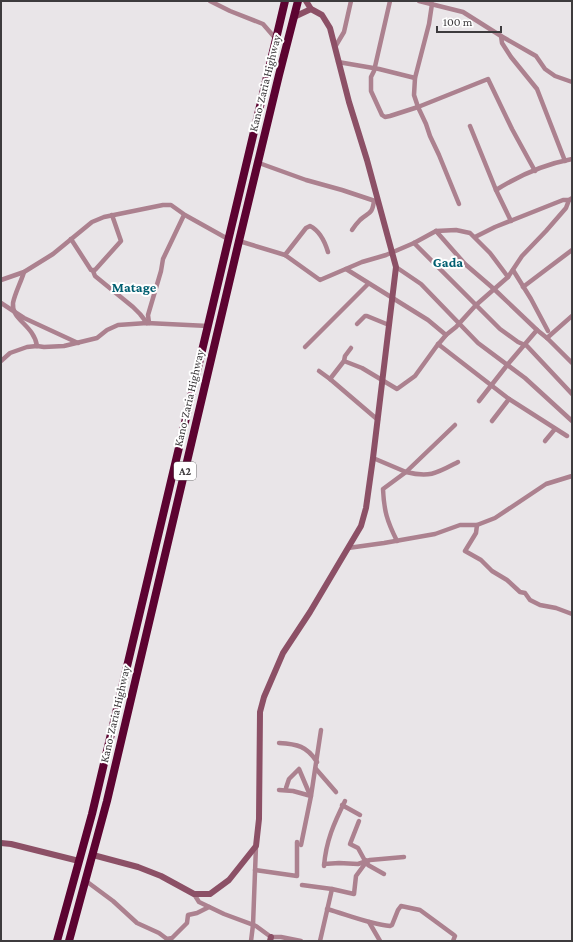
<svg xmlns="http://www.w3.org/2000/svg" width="573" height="942" viewBox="0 0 573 942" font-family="'Crimson Pro',serif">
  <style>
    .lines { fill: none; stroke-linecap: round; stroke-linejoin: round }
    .street { stroke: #ac818f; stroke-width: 4.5 }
    .secondary { stroke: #8c5066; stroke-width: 6 }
    .highway { stroke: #5c0331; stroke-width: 8 }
    .labels { text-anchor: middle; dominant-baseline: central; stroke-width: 4; stroke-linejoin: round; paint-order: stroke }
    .shield { fill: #fff; stroke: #777677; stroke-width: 1 }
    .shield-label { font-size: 11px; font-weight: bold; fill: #3d3b3d }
    .street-label { font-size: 12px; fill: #3d3b3d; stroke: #fff }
    .quarter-label { font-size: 14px; font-weight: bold; fill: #005f71; stroke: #fff }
  </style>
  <rect width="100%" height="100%" fill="#e9e5e8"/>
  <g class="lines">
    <g class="street">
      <polyline points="210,1 230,11 263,24 276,39"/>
      <polyline points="390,1 374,71 371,77 371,91 382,115 385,117 390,116 418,107 488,79 512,129 535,171"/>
      <polyline points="419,1 463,12 501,36 536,56 545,69 555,76 572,82"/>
      <polyline points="432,4 429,24 415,78 414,95 418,107 426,124 430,136 439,155 459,204"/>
      <polyline points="501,36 502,43 511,57 537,89 565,161"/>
      <polyline points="335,47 344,32 351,1"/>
      <polyline points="338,62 379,69 415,78"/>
      <polyline points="470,126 496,190 511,221"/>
      <polyline points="259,163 306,180 342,190 378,202"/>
      <path d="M 496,190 C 518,176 546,164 572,159"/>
      <path d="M 352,230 C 354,227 357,223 360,220 C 369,212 372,215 374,201"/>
      <polyline points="436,231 465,264 494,289 537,330 547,338 572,363"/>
      <polyline points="475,237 495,227 563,200 569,200"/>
      <polyline points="71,239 91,270 95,270 121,241 112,215"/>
      <polyline points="239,241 285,255 320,280 362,262 386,255 414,243 436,231 456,230 470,233 490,253 508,277"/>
      <polyline points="414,243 500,329 518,342 527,346 572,394"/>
      <path d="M 285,255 L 306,228 L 310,226 C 320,231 325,242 328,252"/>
      <polyline points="396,267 421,284 478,343 525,378 572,421"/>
      <polyline points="346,269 428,320 446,335"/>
      <polyline points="513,270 531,299 548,331"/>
      <polyline points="93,271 95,276 133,307 140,314 147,323"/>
      <path d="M 24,272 C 21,282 15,293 13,303 C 11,320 34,325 37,346"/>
      <polyline points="1,280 24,272 53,254 92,222 104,217 163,205 171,205 185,215 228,239"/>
      <polyline points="523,287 572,250"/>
      <polyline points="1,303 24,318 78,343"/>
      <polyline points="149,323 148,315 161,271 163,259 184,215"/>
      <polyline points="357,324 365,316 367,316 389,325"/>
      <polyline points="547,338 572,316"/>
      <polyline points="438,344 509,399 567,436"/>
      <polyline points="305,347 368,284"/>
      <polyline points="1,361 10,353 27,347 37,346 44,347 64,346 97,338 107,330 118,325 147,323 208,326"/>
      <polyline points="344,361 345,356 351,348"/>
      <polyline points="319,371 330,379 378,420"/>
      <polyline points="330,379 344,361 362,368 397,389 415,376 436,347 446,335 456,327 476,305 508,277 522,256 546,231 566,208 569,200 572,198"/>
      <polyline points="479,401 508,364 537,330"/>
      <polyline points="492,421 509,399"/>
      <path d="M 455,425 L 406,472 C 430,478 437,473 458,462"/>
      <polyline points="545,441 555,429"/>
      <path d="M 373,458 L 406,472 L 383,489 C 384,511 387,521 397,541"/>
      <polyline points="477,525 476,533 465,551 481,560 492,571 507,580 520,592 525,593 530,600 540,605 556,608 572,614"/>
      <polyline points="348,548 384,543 435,534 460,525 477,525 495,518 546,484 572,476"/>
      <path d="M 279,743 C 297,744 307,746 317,762"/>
      <polyline points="316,769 336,792"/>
      <polyline points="286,788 289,779 299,769 310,795"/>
      <polyline points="279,790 293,791 311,796 301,845"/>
      <polyline points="311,796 321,730"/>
      <polyline points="342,805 360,815"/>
      <polyline points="359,821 350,844 358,848 364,859 367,861 368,865 384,874"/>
      <polyline points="324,864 339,863 358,864 370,860 404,857"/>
      <path d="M 324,866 C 326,841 334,823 345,801"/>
      <polyline points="255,870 297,876 297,842"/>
      <polyline points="86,881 113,901 137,923 159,933 167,939 172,938 187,923 188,915 197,913 209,907"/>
      <polyline points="302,885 332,889 320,941"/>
      <polyline points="332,889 354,894 356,876 367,861"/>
      <polyline points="194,894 199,902 224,914 256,926 271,937 281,937 301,941"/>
      <path d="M 327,909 C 348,915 369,924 390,926 L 392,925 L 398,910 L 401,906 L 420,910 L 454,935 L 455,936 L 453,941"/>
      <polyline points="369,922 380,941"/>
      <polyline points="251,941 253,925 256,846"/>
    </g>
    <g class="secondary">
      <polyline points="294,17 311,9"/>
      <polyline points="1,843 11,844 79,861"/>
      <polyline points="93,855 138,867 161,876 194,894 210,894 229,880 256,846 259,819 260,712 264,697 283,653 310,612 361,526 366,508 373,458 396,267 367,160 349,102 330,28 322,15 311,9 306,1"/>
      <polyline points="270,941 271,937"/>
    </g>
    <g class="highway">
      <polyline points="57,941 92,814 285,1"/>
      <polyline points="69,941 107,801 239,241 279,75 298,1"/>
    </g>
  </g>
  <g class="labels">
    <rect class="shield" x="174" y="462" width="22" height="18" rx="3"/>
    <g class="shield-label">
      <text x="185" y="471">A2</text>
    </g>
    <g class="street-label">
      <text transform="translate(265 83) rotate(-76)">Kano-Zaria Highway</text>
      <text transform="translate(189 398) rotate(-77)">Kano-Zaria Highway</text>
      <text transform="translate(115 714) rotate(-77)">Kano-Zaria Highway</text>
    </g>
    <g class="quarter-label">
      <text x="448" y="262">Gada</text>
      <text x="134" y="287">Matage</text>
    </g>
  </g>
  <rect width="573" height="942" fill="none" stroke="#3d3b3d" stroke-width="4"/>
  <path d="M437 26v6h64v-6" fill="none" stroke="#3d3b3d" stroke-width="2"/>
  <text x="443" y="26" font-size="12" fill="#3d3b3d" stroke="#ffffff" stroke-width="3" paint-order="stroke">100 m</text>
</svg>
